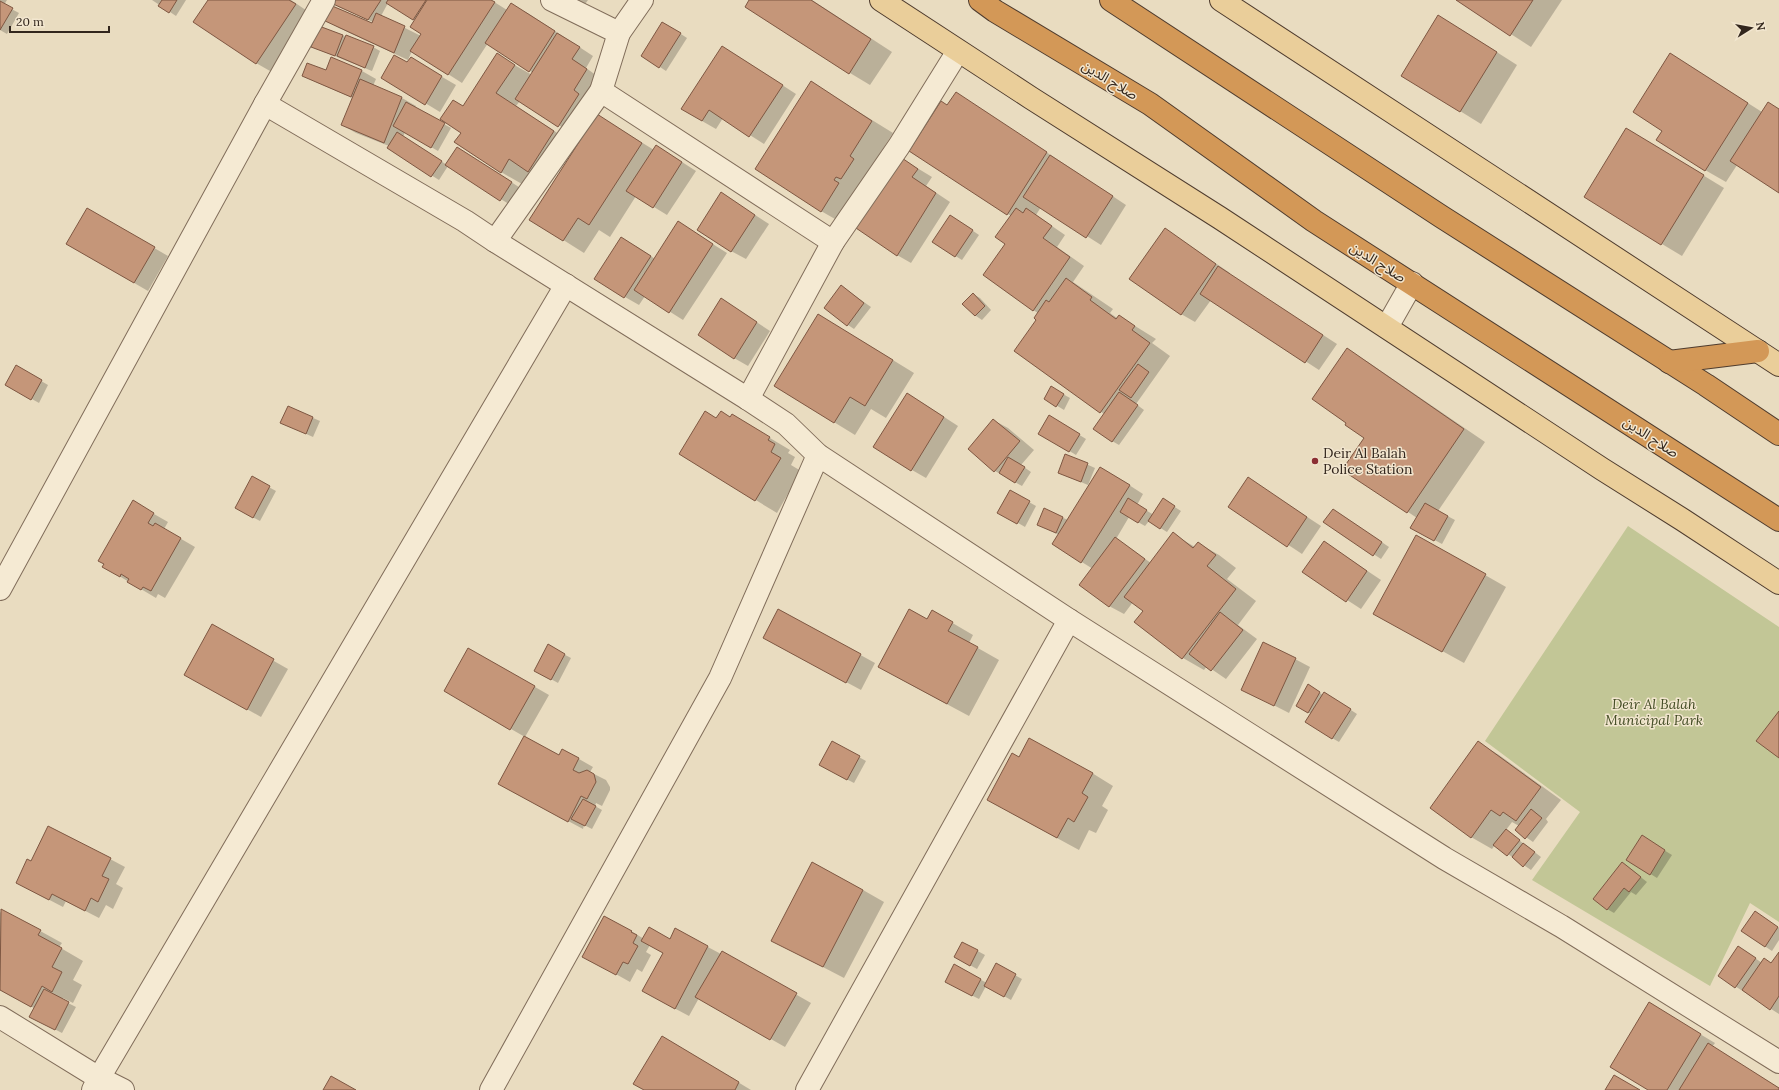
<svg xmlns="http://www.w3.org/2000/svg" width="1779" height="1090" viewBox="0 0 1779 1090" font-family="Lora,'Noto Sans Arabic',serif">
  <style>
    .green { fill: #c2c696 }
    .shadow { fill: #0003; fill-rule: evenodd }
    .building { fill: #c59679; stroke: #7e5742 }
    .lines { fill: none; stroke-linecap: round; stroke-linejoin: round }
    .minor-casing { stroke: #816d5a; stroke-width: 24 }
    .major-casing { stroke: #4f3c2e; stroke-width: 24 }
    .highway-casing { stroke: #4f3c2e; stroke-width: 24 }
    .minor { stroke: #f5ead3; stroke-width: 22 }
    .major { stroke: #eace9a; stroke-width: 22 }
    .highway { stroke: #d39857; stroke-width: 22 }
    .poi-dot { fill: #8b2f33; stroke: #f2e6cf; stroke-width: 1.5 }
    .labels { text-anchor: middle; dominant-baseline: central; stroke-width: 3; stroke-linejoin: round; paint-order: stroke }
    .street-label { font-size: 14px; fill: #32261d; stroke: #f2e6cf }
    .poi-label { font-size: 14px; fill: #32261d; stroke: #f2e6cf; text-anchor: start }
    .park-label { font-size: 14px; font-style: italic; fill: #444d25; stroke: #f2e6cf }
  </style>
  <rect width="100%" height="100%" fill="#e9dcc0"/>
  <polygon class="green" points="1628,526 1779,627 1779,922 1750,903 1710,986 1532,880 1580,812 1485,741"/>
  <g class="shadow">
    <polygon points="0,0 7,0 4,5 19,13 7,34 0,30"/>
    <polygon points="152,0 186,0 176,16"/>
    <polygon points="210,0 291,0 316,17 277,75 256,63"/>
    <path d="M 334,0 L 491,0 L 507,10 L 526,12 L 593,56 L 586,68 L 600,78 L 573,134 L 520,101 L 516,106 L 574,144 L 550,183 L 530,172 L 522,184 L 501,172 L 462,132 L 463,107 L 497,55 L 532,75 L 533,73 L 488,43 L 462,83 L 412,51 L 408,60 L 339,28 L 325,20 L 372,24 L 373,22 L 339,7 ZM 388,3 L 415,20 L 422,34 L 421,36 L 381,16 Z"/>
    <polygon points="562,0 588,0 580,11"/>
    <polygon points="750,0 812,0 892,52 870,85 850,73"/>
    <polygon points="1458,0 1562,0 1531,47"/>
    <polygon points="320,27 373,47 380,51 372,71 312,47"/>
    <polygon points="670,27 687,38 666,71 660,67"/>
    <polygon points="1459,28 1517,65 1481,124 1402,75"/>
    <polygon points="736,55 796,94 764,144 723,118 716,129 702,121"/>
    <polygon points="332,58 362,71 376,79 373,86 402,98 416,106 415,108 451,128 438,151 405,132 403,137 447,165 471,156 525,191 515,208 448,166 439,180 388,148 389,146 356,133 342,125 353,98 318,83 303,75 326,71"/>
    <polygon points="425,67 456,85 440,112 382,77"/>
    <polygon points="1691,67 1762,112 1779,109 1779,192 1737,165 1726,182 1705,170"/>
    <polygon points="812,83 893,133 870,169 842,223 821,211"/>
    <polygon points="956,94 977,106 1126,205 1101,245 1041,207 1036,215 1065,235 1057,247 1084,266 1073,282 1113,309 1110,313 1117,318 1119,316 1156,339 1152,343 1170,356 1136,404 1144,410 1119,445 1112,441 1104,414 1016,351 1038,320 1038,313 1033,310 1007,243 1011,216 910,151 948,107"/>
    <polygon points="597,115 654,150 671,155 696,171 667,215 636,196 610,237 599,230 584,253 530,219"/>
    <polygon points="1627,129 1724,188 1682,256 1662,244"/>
    <polygon points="899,157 932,177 926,186 950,202 911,263 897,255"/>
    <polygon points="735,202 769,224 746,259 731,251"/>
    <polygon points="87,209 168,256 148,291 67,244"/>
    <polygon points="957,220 979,235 962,260 933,242"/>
    <polygon points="1165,229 1230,273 1229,274 1337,344 1319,370 1211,300 1195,322 1181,314"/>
    <polygon points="692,231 727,253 683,320 645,296 639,305 625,297 636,246 655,259"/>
    <polygon points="841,286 871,307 854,329 848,325"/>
    <polygon points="973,294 980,298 991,310 982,320 976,316 963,304"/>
    <polygon points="735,308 770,331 748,366 734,358"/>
    <polygon points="839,327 914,373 886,418 871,409 855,435 775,386"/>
    <polygon points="1347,350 1368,362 1485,442 1438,511 1455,520 1442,544 1412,528 1417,518 1344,469 1366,438 1347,422"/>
    <polygon points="17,367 48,385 39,403 7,385"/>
    <polygon points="1052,388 1070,398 1064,410 1046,399"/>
    <polygon points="921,402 958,426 926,478 912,470"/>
    <polygon points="288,407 320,421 313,437 282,423"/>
    <polygon points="1050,417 1086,439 1076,455 1040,433"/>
    <polygon points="731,418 753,428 790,450 788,453 795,457 791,465 801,471 777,513 680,454 717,419"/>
    <polygon points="993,420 1008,428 1034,450 1021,465 1031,472 1022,486 995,471 969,449"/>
    <polygon points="1066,455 1095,468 1088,485 1059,473"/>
    <polygon points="1115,476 1143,494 1137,505 1154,515 1170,504 1181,511 1167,532 1149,521 1145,526 1129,517 1116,539 1151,563 1173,534 1195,547 1198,543 1219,555 1236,568 1227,579 1256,601 1238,625 1257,639 1226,679 1207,666 1204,670 1183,658 1136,622 1144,610 1133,602 1124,614 1109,606 1093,569 1053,544 1059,535 1045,528 1045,510 1068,520"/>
    <polygon points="252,478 276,491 260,521 243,512"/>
    <polygon points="1249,479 1321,526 1302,554 1230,506"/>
    <polygon points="1011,492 1036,506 1025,527 999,512"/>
    <polygon points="133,502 168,522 164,529 195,547 165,598 158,594 156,598 104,567"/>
    <polygon points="1340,514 1389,547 1381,559 1325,522"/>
    <polygon points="1324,542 1381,580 1361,609 1304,572"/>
    <polygon points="1485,575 1506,587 1464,663 1395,625"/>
    <polygon points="779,610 875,663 861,690 779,646"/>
    <polygon points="932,611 973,635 969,643 999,660 969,716 900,679"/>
    <polygon points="212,626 288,669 261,717 199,682"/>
    <polygon points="548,646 571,658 558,683 542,674"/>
    <polygon points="469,649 549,695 525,737 560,756 579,759 593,767 590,772 606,780 610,787 610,790 602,806 596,803 595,806 602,810 592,829 584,825 583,829 514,792 525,737 445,691"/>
    <polygon points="1295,659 1310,667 1289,713 1242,689"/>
    <polygon points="1309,686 1323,695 1331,697 1357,714 1339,742 1332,738 1311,714 1297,705"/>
    <polygon points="832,742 866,761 854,783 827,769"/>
    <polygon points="1478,742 1499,755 1561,800 1546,819 1548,822 1533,842 1516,830 1519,826 1512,822 1506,830 1541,857 1531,870 1495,845 1492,849 1471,837"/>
    <polygon points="1019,758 1092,773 1113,786 1102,806 1108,810 1096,833 1089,830 1079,850 1009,812"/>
    <polygon points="1649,841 1672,855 1657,878 1628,860"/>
    <polygon points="110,859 125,867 116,884 123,888 113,909 106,905 99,918 66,901 63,907 17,883 32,862"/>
    <polygon points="1629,868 1647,882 1636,895 1631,892 1614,913 1607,909"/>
    <polygon points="863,890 884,902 844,978 794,952"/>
    <polygon points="2,910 62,943 59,947 83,961 73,980 82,985 73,1003 63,998 62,1000 76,1007 62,1033 37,1020 34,1008 0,990 0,913"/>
    <polygon points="1762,916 1779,928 1779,940 1772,951 1742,931"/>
    <polygon points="676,930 721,954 722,952 811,1003 785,1047 699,998 689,1016 657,999 664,953 650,945 646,952 651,955 642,972 637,969 630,982 598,964 631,931 644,939 670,940"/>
    <polygon points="963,943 985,955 977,969 955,957"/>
    <polygon points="1745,951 1762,963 1772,964 1779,954 1779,1014 1719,976"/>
    <polygon points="997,965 1022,979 1011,1000 986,986 979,999 953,986 954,966 987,983"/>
    <polygon points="1663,1012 1715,1043 1712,1047 1779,1088 1779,1090 1650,1090"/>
    <polygon points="683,1049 751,1090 646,1090"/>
  </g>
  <g class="building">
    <polygon points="162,0 177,0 169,13 158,6"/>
    <polygon points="208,0 289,0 296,4 256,64 193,22"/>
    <polygon points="333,0 381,0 368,20 331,3"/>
    <polygon points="388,0 426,0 413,20 386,3"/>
    <polygon points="427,0 491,0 495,2 448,75 410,51 421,34 410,27"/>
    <polygon points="749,0 811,0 871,39 849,74 745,7"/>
    <polygon points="1456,0 1533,0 1510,36"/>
    <polygon points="0,1 13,8 0,30"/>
    <polygon points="511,3 555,31 529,72 485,43"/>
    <polygon points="330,5 372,23 376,13 405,26 394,53 323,20"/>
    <polygon points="1438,15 1497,52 1460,112 1401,76"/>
    <polygon points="662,22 681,33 659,68 641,56"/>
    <polygon points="319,26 343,35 335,56 311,47"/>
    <polygon points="557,33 580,47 572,59 587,69 574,90 579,94 558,127 515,99"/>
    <polygon points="346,35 374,46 365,68 337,56"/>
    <polygon points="722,46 783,85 749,137 709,110 702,121 681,109"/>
    <polygon points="497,53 515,65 496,93 554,131 528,172 509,159 501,173 454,142 461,133 440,119 453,100 463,106"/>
    <polygon points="1670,53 1748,103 1705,171 1656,140 1662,131 1633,112"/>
    <polygon points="394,55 407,62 411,57 442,76 425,105 381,78"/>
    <polygon points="331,57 362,70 351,97 302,76 307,63 326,70"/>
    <polygon points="360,79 402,97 384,143 341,125"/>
    <polygon points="811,81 872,121 850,156 854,159 841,179 836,177 834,180 839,183 821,212 755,169"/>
    <polygon points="956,92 1047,152 1007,215 909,151 941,101 947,105"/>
    <polygon points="406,102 445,123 431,148 393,126"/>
    <polygon points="1768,102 1779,109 1779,193 1730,161"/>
    <polygon points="597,114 642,143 589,225 578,218 563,241 529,220"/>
    <polygon points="1626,128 1704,175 1661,245 1584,197"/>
    <polygon points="397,132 442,161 431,177 387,148"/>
    <polygon points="656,145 682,162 653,208 626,191"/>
    <polygon points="457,147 512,182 500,201 445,165"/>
    <polygon points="1050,155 1113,196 1086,238 1023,197"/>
    <polygon points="899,156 918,169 912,177 936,193 897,256 853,226"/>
    <polygon points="721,192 755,215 731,252 697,230"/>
    <polygon points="87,208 155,247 134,283 66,244"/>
    <polygon points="1016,208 1023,213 1026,208 1052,226 1043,238 1070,257 1033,311 983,275 1005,244 995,237"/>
    <polygon points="950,215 973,230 955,257 932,242"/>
    <polygon points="678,221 713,244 669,313 634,290"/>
    <polygon points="1165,228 1216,264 1181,315 1129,279"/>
    <polygon points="621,237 651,256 624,298 594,279"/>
    <polygon points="1218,266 1323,335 1305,363 1200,294"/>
    <polygon points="1066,278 1092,297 1090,300 1116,319 1119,315 1135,326 1132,330 1150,343 1100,413 1014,351 1036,320 1034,318 1046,300 1049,302"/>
    <polygon points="841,285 864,303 847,326 824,308"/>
    <polygon points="973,293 985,306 975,316 962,304"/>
    <polygon points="721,298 757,322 734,359 698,335"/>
    <polygon points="818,314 893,360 865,406 850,397 834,423 774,386"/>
    <polygon points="1347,348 1464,429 1407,513 1342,470 1364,438 1345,425 1346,423 1312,399"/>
    <polygon points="1138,364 1149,372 1131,398 1119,390"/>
    <polygon points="16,365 42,380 31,400 5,385"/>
    <polygon points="1051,386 1064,394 1056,407 1044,399"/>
    <polygon points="1119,392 1138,405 1112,442 1093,429"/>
    <polygon points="907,393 944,417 911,471 873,447"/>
    <polygon points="288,406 313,417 306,434 280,423"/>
    <polygon points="705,411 716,418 721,411 730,417 732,414 770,437 768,440 775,444 771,452 781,458 755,501 679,454"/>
    <polygon points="1049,415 1080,434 1069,452 1038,434"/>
    <polygon points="993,419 1020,441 994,472 968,449"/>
    <polygon points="1065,454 1088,463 1081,482 1058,473"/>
    <polygon points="1008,457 1025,467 1015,483 999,473"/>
    <polygon points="1100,467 1130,485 1081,563 1052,544"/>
    <polygon points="252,476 270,486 253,518 235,508"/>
    <polygon points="1248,477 1307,517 1287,547 1228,507"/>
    <polygon points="1010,490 1030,501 1017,524 997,513"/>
    <polygon points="1128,498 1147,510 1138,523 1120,512"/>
    <polygon points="1163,498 1175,506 1160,529 1148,521"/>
    <polygon points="133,500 154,513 148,523 153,526 155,523 181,538 151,591 143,587 141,590 127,582 129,579 121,574 120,577 102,567 104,564 98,561"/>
    <polygon points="1425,503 1448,516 1434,541 1410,528"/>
    <polygon points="1044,508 1063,517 1056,533 1037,525"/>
    <polygon points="1333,509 1382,542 1373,556 1323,522"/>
    <polygon points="1173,532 1193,548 1198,542 1216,555 1207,566 1236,589 1182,659 1134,622 1143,611 1124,597"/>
    <polygon points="1416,535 1486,574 1442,652 1373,614"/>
    <polygon points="1115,537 1145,559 1109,607 1079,585"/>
    <polygon points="1324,541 1367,571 1346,602 1302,572"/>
    <polygon points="778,609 861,654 846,683 763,638"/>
    <polygon points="909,609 927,619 932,610 953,622 948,631 978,647 947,704 878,667"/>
    <polygon points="1220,612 1243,630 1211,671 1189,654"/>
    <polygon points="212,624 274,659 247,710 184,675"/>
    <polygon points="1263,642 1296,658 1274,706 1241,690"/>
    <polygon points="548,644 565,654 551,680 534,671"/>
    <polygon points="468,648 535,686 510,730 444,691"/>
    <polygon points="1308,684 1320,692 1308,713 1296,706"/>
    <polygon points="1324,692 1351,709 1332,739 1305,722"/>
    <polygon points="1779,711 1779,758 1756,741"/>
    <polygon points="524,736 559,755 562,749 579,758 573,770 579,773 587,770 594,774 596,782 587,799 581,796 568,822 498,784"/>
    <polygon points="1029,738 1093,773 1082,793 1088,797 1074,822 1068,818 1057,838 987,800 1012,753 1019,757"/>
    <polygon points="832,741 860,756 847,780 819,765"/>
    <polygon points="1478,741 1541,787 1516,821 1503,812 1500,816 1491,810 1471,838 1430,808"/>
    <polygon points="583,799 596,806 585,826 571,819"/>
    <polygon points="1531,809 1542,818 1525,839 1515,830"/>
    <polygon points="48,826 111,858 102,876 109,879 98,902 91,898 85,911 52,894 49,900 16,883 27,859 31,861"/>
    <polygon points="1506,829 1520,840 1507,856 1493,845"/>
    <polygon points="1642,835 1665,850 1650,875 1626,860"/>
    <polygon points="1523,843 1535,852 1523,867 1512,857"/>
    <polygon points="812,862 863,890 823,967 771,941"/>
    <polygon points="1622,862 1641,877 1629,892 1624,888 1607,910 1593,899"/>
    <polygon points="1,909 41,930 38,935 62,948 52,967 62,972 52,992 42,986 31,1007 0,990"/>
    <polygon points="1755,911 1778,927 1765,947 1741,931"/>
    <polygon points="604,916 632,931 631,932 637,935 633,943 638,946 628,964 623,962 616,975 582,957"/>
    <polygon points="649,927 670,939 675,928 708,946 675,1009 642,991 663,953 641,941"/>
    <polygon points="962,942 978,950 970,966 954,957"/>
    <polygon points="1738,946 1756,958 1735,988 1718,976"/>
    <polygon points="722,951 797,993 770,1040 695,997"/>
    <polygon points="1779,952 1779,996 1770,1010 1742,990 1764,958 1771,963"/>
    <polygon points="996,963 1016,974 1004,997 984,986"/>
    <polygon points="954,964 981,979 972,996 945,982"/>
    <polygon points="44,989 69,1002 55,1030 29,1017"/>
    <polygon points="1649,1002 1701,1034 1667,1090 1648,1090 1610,1067"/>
    <polygon points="662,1036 739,1082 735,1090 644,1090 633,1084"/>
    <polygon points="1708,1043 1779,1088 1779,1090 1679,1090"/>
    <polygon points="1614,1075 1640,1090 1605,1090"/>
    <polygon points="331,1076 356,1090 323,1090"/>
  </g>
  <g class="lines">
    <defs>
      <g id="minor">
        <polyline points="552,0 619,33 601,91 833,242"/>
        <polyline points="619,33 642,0"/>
        <polyline points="265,104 465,221 495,241 748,399 786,424 818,455 1069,620 1444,858 1561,926 1779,1062"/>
        <polyline points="495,241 601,91"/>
        <polyline points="1387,327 1412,283"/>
        <polyline points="748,399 833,242 899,146 958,51"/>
        <polyline points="0,589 265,104 324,0"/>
        <polyline points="0,1017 99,1078 123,1090"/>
        <polyline points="93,1090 99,1078 566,285"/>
        <polyline points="491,1090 720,678 818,455"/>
        <polyline points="807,1090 1069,620"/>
      </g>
      <g id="major">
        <polyline points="881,0 1031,98 1220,218 1602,469 1683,520 1779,583"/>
        <polyline points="1221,0 1779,365"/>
      </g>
      <g id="highway">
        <polyline points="980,0 995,11 1150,104 1314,221 1779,520"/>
        <polyline points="1111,0 1442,217 1706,385 1779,434"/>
        <polyline points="1669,362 1758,351"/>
      </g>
    </defs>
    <use href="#minor" class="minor-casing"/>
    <use href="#major" class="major-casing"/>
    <use href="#highway" class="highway-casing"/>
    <use href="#minor" class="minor"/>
    <use href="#major" class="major"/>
    <use href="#highway" class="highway"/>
  </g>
  <circle class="poi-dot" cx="1315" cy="461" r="4"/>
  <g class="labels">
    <g class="street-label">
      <text transform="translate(1110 80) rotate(31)">صلاح الدين</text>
      <text transform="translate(1378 262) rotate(32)">صلاح الدين</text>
      <text transform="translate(1651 437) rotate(33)">صلاح الدين</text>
    </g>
    <g class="poi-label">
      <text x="1323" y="453">Deir Al Balah<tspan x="1323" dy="16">Police Station</tspan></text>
    </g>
    <g class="park-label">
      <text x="1654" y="704">Deir Al Balah<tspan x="1654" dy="16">Municipal Park</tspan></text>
    </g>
  </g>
  <g transform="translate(1751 28) rotate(79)" stroke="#f2e6cf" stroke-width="3" paint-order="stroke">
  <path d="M0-3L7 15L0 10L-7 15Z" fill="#32261d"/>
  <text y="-6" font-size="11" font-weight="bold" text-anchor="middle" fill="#32261d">N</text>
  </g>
  <path d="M10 26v6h99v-6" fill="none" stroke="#32261d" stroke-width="2"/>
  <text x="16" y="26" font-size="12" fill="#32261d" stroke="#f2e6cf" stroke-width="3" paint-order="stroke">20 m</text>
</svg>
